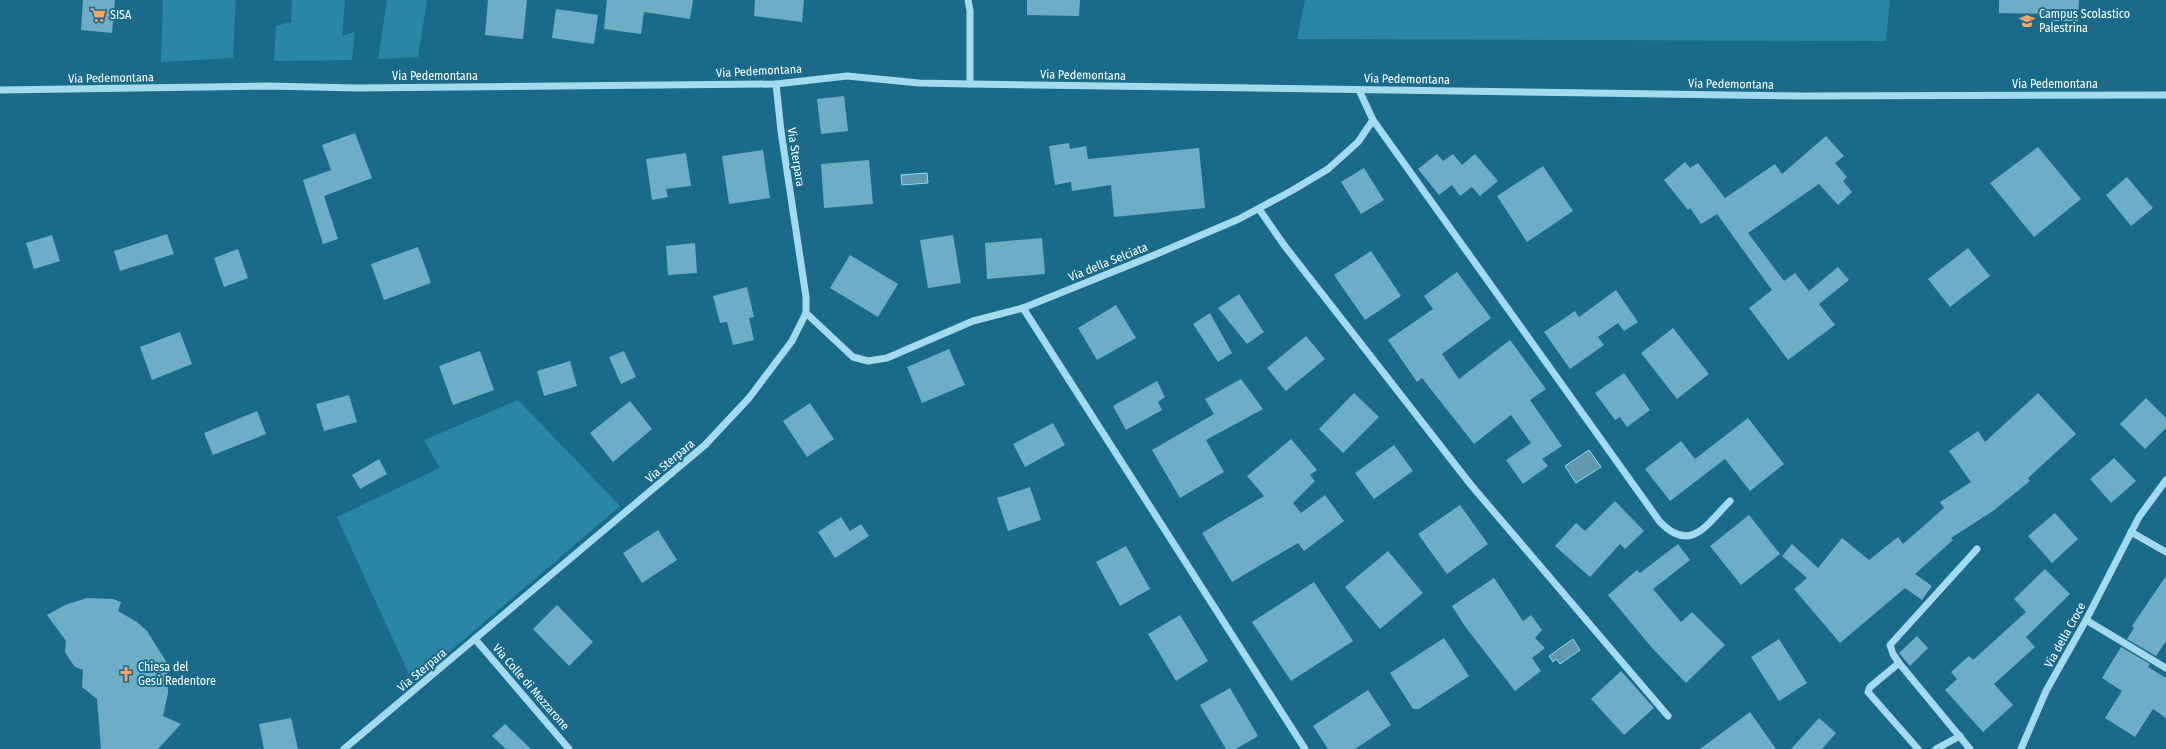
<svg xmlns="http://www.w3.org/2000/svg" width="2166" height="749" viewBox="0 0 2166 749" font-family="'Fira Sans Condensed',sans-serif">
  <style>
    .green { fill: #2986a6 }
    .water { fill: #6099ae; stroke: #96daf0 }
    .building { fill: #6dadc5 }
    .lines { fill: none; stroke-linecap: round; stroke-linejoin: round }
    .minor { stroke: #a4daed; stroke-width: 7 }
    .labels { text-anchor: middle; dominant-baseline: central; stroke-width: 4; stroke-linejoin: round; paint-order: stroke }
    .poi-label { font-size: 12px; fill: #fff; stroke: #1a6b8a; text-anchor: start }
    .street-label { font-size: 12px; fill: #fff; stroke: #1a6b8a }
  </style>
  <rect width="100%" height="100%" fill="#1a6b8a"/>
  <g class="green">
    <polygon points="163,0 236,0 233,58 161,62"/>
    <polygon points="292,0 345,0 342,36 355,32 352,60 274,61 276,26 291,22"/>
    <polygon points="387,0 427,0 418,57 378,59"/>
    <polygon points="1305,0 1890,0 1886,41 1297,39"/>
    <polygon points="518,400 620,506 413,683 337,517 440,468 424,440"/>
  </g>
  <g class="water">
    <polygon points="927,173 928,183 902,185 901,175"/>
    <polygon points="1589,450 1601,467 1576,483 1565,466"/>
    <polygon points="1573,639 1580,650 1560,664 1556,659 1553,662 1549,656"/>
  </g>
  <g class="building">
    <polygon points="83,0 115,0 112,33 81,30"/>
    <polygon points="488,0 527,0 523,39 485,35"/>
    <polygon points="607,0 693,0 690,19 644,12 641,34 604,29"/>
    <polygon points="755,0 804,0 802,22 754,16"/>
    <polygon points="1027,0 1080,0 1079,16 1027,15"/>
    <polygon points="1999,0 2079,0 2078,21 2051,21 2051,14 1999,13"/>
    <polygon points="556,9 598,15 594,44 552,38"/>
    <polygon points="844,96 848,131 821,134 817,99"/>
    <polygon points="355,133 372,178 324,196 338,239 323,244 303,180 331,170 322,145"/>
    <polygon points="1826,136 1844,156 1835,163 1847,177 1843,181 1852,192 1838,205 1819,184 1748,233 1784,281 1795,273 1809,291 1838,267 1849,280 1819,304 1835,325 1788,360 1749,308 1772,290 1717,214 1701,224 1690,208 1688,210 1664,180 1685,162 1690,168 1698,163 1725,198 1775,164 1782,174"/>
    <polygon points="1069,143 1070,149 1086,146 1088,159 1199,148 1205,208 1114,217 1111,185 1072,191 1071,182 1055,185 1049,146"/>
    <polygon points="2038,147 2081,199 2034,237 1990,183"/>
    <polygon points="763,150 770,198 729,204 722,156"/>
    <polygon points="686,153 691,186 666,189 668,197 652,200 646,159"/>
    <polygon points="1437,154 1443,161 1453,154 1462,165 1475,154 1498,181 1480,196 1472,187 1460,196 1452,185 1439,195 1418,169"/>
    <polygon points="869,160 873,204 824,208 821,164"/>
    <polygon points="1543,166 1573,211 1527,242 1497,196"/>
    <polygon points="1364,168 1384,200 1361,214 1341,182"/>
    <polygon points="2127,177 2153,208 2131,226 2106,195"/>
    <polygon points="167,234 174,254 120,271 114,251"/>
    <polygon points="52,235 60,261 34,269 26,243"/>
    <polygon points="953,235 961,283 928,288 920,240"/>
    <polygon points="1042,238 1045,274 987,279 985,243"/>
    <polygon points="695,243 697,273 668,275 666,246"/>
    <polygon points="418,247 431,283 384,300 371,264"/>
    <polygon points="1968,248 1990,276 1950,307 1928,279"/>
    <polygon points="238,249 248,278 224,287 214,258"/>
    <polygon points="1371,251 1401,296 1365,320 1334,275"/>
    <polygon points="850,255 898,284 878,317 830,288"/>
    <polygon points="1457,272 1491,318 1442,354 1459,379 1510,340 1546,389 1530,400 1562,446 1542,459 1548,466 1523,484 1506,460 1531,443 1511,415 1474,444 1422,378 1417,382 1388,340 1433,309 1424,296"/>
    <polygon points="747,287 754,317 749,318 754,340 733,345 727,322 720,323 713,296"/>
    <polygon points="1616,290 1638,322 1624,331 1618,323 1598,337 1604,345 1570,369 1544,332 1575,311 1579,317"/>
    <polygon points="1239,294 1264,332 1247,344 1218,308"/>
    <polygon points="1116,305 1136,338 1097,360 1078,328"/>
    <polygon points="1210,313 1232,353 1218,362 1193,324"/>
    <polygon points="1673,328 1709,374 1677,399 1641,353"/>
    <polygon points="180,332 192,364 152,380 140,347"/>
    <polygon points="1306,336 1325,359 1286,391 1267,368"/>
    <polygon points="949,349 965,385 922,403 907,367"/>
    <polygon points="480,351 494,390 453,405 439,366"/>
    <polygon points="624,351 636,377 621,384 609,357"/>
    <polygon points="570,361 577,386 544,396 537,371"/>
    <polygon points="1624,373 1650,410 1627,427 1620,417 1615,420 1595,393"/>
    <polygon points="1241,379 1263,409 1206,440 1224,472 1180,498 1152,450 1214,414 1205,399"/>
    <polygon points="1157,381 1165,397 1158,402 1162,410 1126,430 1113,406"/>
    <polygon points="1354,393 1379,417 1343,453 1319,429"/>
    <polygon points="2038,393 2076,434 2028,478 2030,481 1993,511 1951,538 1953,540 1915,574 1932,586 1922,600 1905,588 1840,643 1794,589 1807,578 1782,556 1792,544 1818,568 1842,538 1869,560 1898,537 1903,544 1944,508 1940,502 1971,482 1949,451 1978,431 1985,442"/>
    <polygon points="349,395 357,422 324,431 316,404"/>
    <polygon points="2146,398 2166,418 2166,428 2145,449 2120,424"/>
    <polygon points="630,401 652,429 613,462 590,433"/>
    <polygon points="810,403 834,439 807,457 783,421"/>
    <polygon points="257,411 266,434 213,455 204,433"/>
    <polygon points="1748,418 1784,464 1750,491 1725,459 1670,501 1645,469 1681,441 1695,459"/>
    <polygon points="1053,423 1065,445 1025,467 1013,444"/>
    <polygon points="1291,439 1317,470 1310,475 1315,481 1293,503 1301,513 1325,495 1344,521 1304,551 1298,543 1232,582 1202,533 1264,496 1247,476"/>
    <polygon points="1394,445 1413,471 1374,499 1355,473"/>
    <polygon points="2114,458 2136,481 2111,503 2090,479"/>
    <polygon points="379,459 387,474 360,489 352,475"/>
    <polygon points="1030,487 1041,520 1008,531 997,498"/>
    <polygon points="1615,501 1644,531 1625,549 1620,544 1590,577 1555,546 1576,523 1585,531"/>
    <polygon points="1460,505 1488,544 1447,574 1418,534"/>
    <polygon points="2055,513 2078,539 2052,563 2028,536"/>
    <polygon points="1749,515 1780,554 1741,585 1710,546"/>
    <polygon points="841,517 850,531 861,524 869,536 835,558 818,532"/>
    <polygon points="658,530 677,560 642,583 623,553"/>
    <polygon points="1678,544 1690,560 1653,589 1681,622 1692,612 1725,645 1686,683 1653,649 1608,595 1637,570 1640,573"/>
    <polygon points="1126,546 1150,589 1120,606 1096,562"/>
    <polygon points="1388,551 1423,593 1380,629 1345,587"/>
    <polygon points="2045,569 2070,594 2026,637 2035,647 1994,684 2013,705 1983,732 1945,690 1957,679 1951,672 1969,656 1973,660 2026,612 2014,599"/>
    <polygon points="2166,576 2166,641 2156,656 2127,639 2134,628 2132,626"/>
    <polygon points="1494,578 1523,621 1531,615 1542,630 1535,638 1545,648 1532,658 1541,671 1515,691 1464,625 1452,606"/>
    <polygon points="1314,582 1353,641 1291,681 1252,622"/>
    <polygon points="87,598 113,599 121,602 118,611 137,622 147,631 167,663 168,693 163,716 181,724 158,749 101,749 97,699 82,687 83,670 75,667 70,660 65,652 66,641 47,615 65,605"/>
    <polygon points="557,605 593,642 569,666 533,629"/>
    <polygon points="1180,615 1208,661 1176,681 1148,634"/>
    <polygon points="1917,636 1928,648 1910,666 1899,653"/>
    <polygon points="1444,638 1469,676 1419,709 1413,709 1390,673"/>
    <polygon points="1779,639 1807,683 1779,701 1751,657"/>
    <polygon points="2121,647 2150,664 2148,667 2166,678 2166,718 2153,709 2135,737 2105,718 2122,691 2102,678"/>
    <polygon points="1621,671 1654,708 1624,735 1591,699"/>
    <polygon points="1230,688 1258,736 1236,749 1226,749 1200,705"/>
    <polygon points="1368,690 1391,725 1355,749 1328,749 1313,726"/>
    <polygon points="1750,712 1776,749 1700,749"/>
    <polygon points="291,718 298,749 264,749 259,724"/>
    <polygon points="1819,718 1836,733 1822,749 1791,749"/>
    <polygon points="505,724 531,749 506,749 492,736"/>
  </g>
  <g class="lines">
    <g class="minor">
      <polyline points="968,0 970,11 970,84"/>
      <polyline points="0,90 268,86 358,88 776,84 847,76 919,83 970,84 1803,96 2166,95"/>
      <path d="M 1373,120 L 1660,522 C 1691,554 1707,524 1730,501"/>
      <polyline points="1259,209 1284,245 1471,485 1668,716"/>
      <polyline points="1023,308 1305,749"/>
      <polyline points="806,313 853,357 868,361 887,358 973,321 1023,308 1152,256 1239,219 1293,190 1328,169 1358,142 1373,120 1359,90"/>
      <polyline points="2131,532 2166,552"/>
      <polyline points="2086,620 2166,668"/>
      <polyline points="475,639 569,749"/>
      <polyline points="1899,663 1870,687 1868,692 1918,749"/>
      <polyline points="344,749 705,445 749,398 792,341 806,313 806,297 781,131 776,84"/>
      <polyline points="1936,749 1960,736"/>
      <polyline points="1970,749 1899,663 1893,654 1890,645 1977,549"/>
      <polyline points="2021,749 2046,691 2086,620 2139,517 2166,480"/>
    </g>
  </g>
  <defs>
    <symbol id="supermarket-bare" viewBox="-9 -9 18 18"><path d="M-6-5.5h2.5l.6 2H6L4.5 2H-2.5L-4.4-4H-6ZM-1.5 3.2a1.3 1.3 0 1 0 .1 0ZM3 3.2a1.3 1.3 0 1 0 .1 0Z" fill="#ffa360" stroke="#1a6b8a" stroke-width="2.5" paint-order="stroke"/></symbol>
    <symbol id="university-bare" viewBox="-9 -9 18 18"><path d="M0-5L7-2L0 1L-7-2ZM-4 1L0 2.5L4 1V4Q0 6-4 4Z" fill="#ffa360" stroke="#1a6b8a" stroke-width="2.5" paint-order="stroke"/></symbol>
    <symbol id="church-bare" viewBox="-9 -9 18 18"><path d="M-1.2-6h2.4v3.5h3.3v2.4h-3.3V6h-2.4V-.1h-3.3v-2.4h3.3Z" fill="#ffa360" stroke="#1a6b8a" stroke-width="2.5" paint-order="stroke"/></symbol>
  </defs>
  <g fill-rule="evenodd">
    <use href="#supermarket-bare" x="87" y="4" width="22" height="22"/>
    <use href="#university-bare" x="2016" y="10" width="22" height="22"/>
    <use href="#church-bare" x="115" y="663" width="22" height="22"/>
  </g>
  <g class="labels">
    <g class="poi-label">
      <text x="2039" y="14">Campus Scolastico<tspan x="2039" dy="14">Palestrina</tspan></text>
      <text x="110" y="15">SISA</text>
      <text x="138" y="667">Chiesa del<tspan x="138" dy="14">Gesù Redentore</tspan></text>
    </g>
    <g class="street-label">
      <text transform="translate(759 71) rotate(-3)">Via Pedemontana</text>
      <text transform="translate(1083 75) rotate(1)">Via Pedemontana</text>
      <text x="435" y="76">Via Pedemontana</text>
      <text transform="translate(111 78) rotate(-1)">Via Pedemontana</text>
      <text transform="translate(1407 79) rotate(1)">Via Pedemontana</text>
      <text transform="translate(1731 84) rotate(1)">Via Pedemontana</text>
      <text x="2055" y="84">Via Pedemontana</text>
      <text transform="translate(796 157) rotate(81)">Via Sterpara</text>
      <text transform="translate(1108 262) rotate(-22)">Via della Selciata</text>
      <text transform="translate(670 461) rotate(-40)">Via Sterpara</text>
      <text transform="translate(2065 635) rotate(-61)">Via della Croce</text>
      <text transform="translate(422 670) rotate(-40)">Via Sterpara</text>
      <text transform="translate(531 687) rotate(49)">Via Colle di Mezzarone</text>
    </g>
  </g>
</svg>
